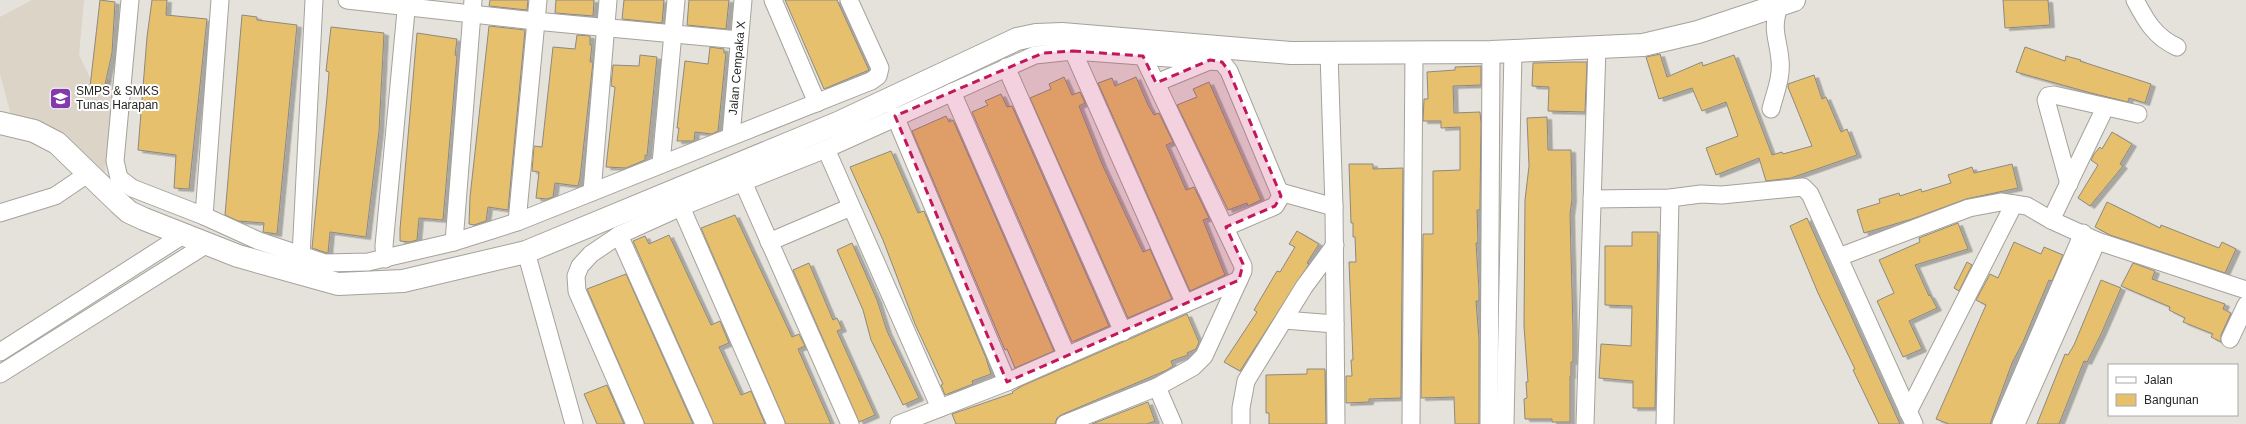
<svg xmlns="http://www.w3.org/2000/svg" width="2246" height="424" viewBox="0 0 2246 424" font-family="Helvetica,sans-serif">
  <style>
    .built { fill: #dbd4c7 }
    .building { fill: #e6c06c; stroke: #8c8982; filter: url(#shadow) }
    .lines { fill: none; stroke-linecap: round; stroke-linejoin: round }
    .street-casing { stroke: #a5a29b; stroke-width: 19 }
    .secondary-casing { stroke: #a5a29b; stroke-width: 24 }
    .street { stroke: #fff; stroke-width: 17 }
    .secondary { stroke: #fff; stroke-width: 22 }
    .marked { fill: #c2185b; fill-opacity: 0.2; stroke: #c2185b; stroke-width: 3; stroke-dasharray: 8 5; stroke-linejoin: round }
    .labels { text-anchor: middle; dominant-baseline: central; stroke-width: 4; stroke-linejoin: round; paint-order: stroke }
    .street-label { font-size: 12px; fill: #272623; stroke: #fff }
    .poi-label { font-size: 12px; fill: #272623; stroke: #fff; text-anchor: start }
  </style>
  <defs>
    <filter id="shadow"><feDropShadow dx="4.5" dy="2.5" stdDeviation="0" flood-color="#0004"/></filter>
  </defs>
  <rect width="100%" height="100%" fill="#e5e2db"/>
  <polygon class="built" points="32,0 84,0 79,55 90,78 116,80 104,177 11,115 0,74 0,17"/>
  <g class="building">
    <polygon points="100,0 115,2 112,53 104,89 90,87"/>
    <polygon points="152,0 167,0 166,15 207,19 189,189 174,188 176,155 138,150 147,37"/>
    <polygon points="490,0 528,0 527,10 489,6"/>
    <polygon points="556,0 594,0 593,16 555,13"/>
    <polygon points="624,0 664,0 662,23 622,19"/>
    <polygon points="689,0 729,0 726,29 687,25"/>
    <polygon points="785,0 837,0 869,70 824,89"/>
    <polygon points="2003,0 2048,0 2050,25 2005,28"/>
    <polygon points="242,15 257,17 257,20 297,25 277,234 263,232 264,223 238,221 225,215"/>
    <polygon points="489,26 525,30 508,210 488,207 486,221 474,225 469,224 470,197"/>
    <polygon points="331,27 384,33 379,131 366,237 330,232 328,253 327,253 312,248 327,97 329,72 326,71"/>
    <polygon points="417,33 457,39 455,55 457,56 443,220 419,218 417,240 410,242 400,241 400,229"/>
    <polygon points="577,35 590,36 590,45 592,45 590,62 593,62 580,178 578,186 555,183 553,197 547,199 536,198 539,172 532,171 534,146 542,147 553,47 575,49"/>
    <polygon points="710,47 724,49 724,53 726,53 718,131 712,134 695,132 694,141 677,141 679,128 677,128 685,61 708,64"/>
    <polygon points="2025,47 2065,61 2066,56 2081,60 2080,61 2151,84 2145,103 2129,98 2128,102 2091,93 2016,72"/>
    <polygon points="1660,54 1667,77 1702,62 1703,66 1734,55 1772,155 1782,152 1783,154 1812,146 1788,87 1788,84 1814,75 1822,99 1826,97 1841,132 1847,129 1857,155 1791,178 1766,181 1759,158 1716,175 1706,148 1738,136 1726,102 1702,111 1692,88 1659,99 1646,57"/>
    <polygon points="640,55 657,57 647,156 645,155 645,160 626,168 606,167 615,87 611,86 613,65 639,66"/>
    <polygon points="1573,62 1587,62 1585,112 1548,111 1549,87 1532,86 1533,63"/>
    <polygon points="1481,66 1481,85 1453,86 1454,113 1480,112 1481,124 1480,201 1480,210 1477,210 1478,243 1476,243 1479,290 1479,301 1476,301 1479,339 1479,424 1455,424 1454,397 1421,398 1423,234 1433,234 1433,171 1460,170 1460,127 1441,128 1441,121 1423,121 1424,99 1428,99 1427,72 1455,70 1455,67"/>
    <polygon points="1064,77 1072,95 1080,92 1085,103 1079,106 1102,164 1143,252 1150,249 1172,299 1128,318 1030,98 1051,89 1049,84"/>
    <polygon points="1136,77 1148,105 1154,115 1159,113 1173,142 1166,145 1186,190 1194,187 1209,218 1203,220 1225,275 1190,291 1098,83 1112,78 1115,86"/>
    <polygon points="1209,82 1261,200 1248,206 1247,203 1228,210 1177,105 1197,97 1193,89"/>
    <polygon points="1001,94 1007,107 1012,106 1109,326 1072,342 972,112 988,105 985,101"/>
    <polygon points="946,116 949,122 953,120 1054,351 1015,368 1007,349 1005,350 912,131"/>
    <polygon points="1547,117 1548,150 1571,150 1572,199 1570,214 1573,331 1573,362 1571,362 1571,376 1570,376 1570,422 1552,422 1552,419 1525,419 1524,399 1527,398 1526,382 1528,382 1524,326 1525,200 1529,166 1527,118"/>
    <polygon points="2112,132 2132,144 2120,164 2123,166 2090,206 2078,198 2098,165 2091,160 2094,154 2100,147 2102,149"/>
    <polygon points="891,151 918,213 924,211 986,358 991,374 972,381 973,384 945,395 941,385 943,384 915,324 883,240 850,167"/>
    <polygon points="1349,164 1373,164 1373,169 1403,168 1401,398 1369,399 1369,402 1346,403 1346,376 1352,376 1351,360 1353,360 1349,262 1356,262 1355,237 1353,237 1353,223 1351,223"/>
    <polygon points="2012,164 2018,188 1966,199 1912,219 1864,233 1857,210 1880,203 1879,199 1899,193 1900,196 1921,189 1922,192 1951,183 1948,175 1972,167 1974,173"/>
    <polygon points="2107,202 2160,228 2161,225 2219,248 2222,242 2236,249 2225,273 2110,235 2095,227"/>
    <polygon points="735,215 792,337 799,334 805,346 798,349 831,424 786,424 701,228"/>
    <polygon points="1807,218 1829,267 1900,424 1879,424 1853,370 1855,369 1818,293 1790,226"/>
    <polygon points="1958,223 1968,249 1915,265 1929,296 1930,295 1937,308 1909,321 1922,349 1903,357 1877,301 1894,293 1879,260 1920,242 1919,238"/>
    <polygon points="1297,231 1319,244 1307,263 1309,264 1240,371 1224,362 1257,312 1254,310 1277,271 1280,272 1295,247 1289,244"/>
    <polygon points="1632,232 1658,232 1655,408 1633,408 1633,381 1599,378 1601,344 1631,346 1632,306 1605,305 1605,246 1632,246"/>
    <polygon points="669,235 711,325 720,321 729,343 719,347 741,395 751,391 765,424 714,424 633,241 645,236 649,244"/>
    <polygon points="2014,242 2041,254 2044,247 2063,255 2052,281 2049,280 2023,342 2012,363 1990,424 1949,424 1936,419 1986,305 1976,300 1990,274 1998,278"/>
    <polygon points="852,243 877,300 887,331 919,398 903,405 871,340 863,310 837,250"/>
    <polygon points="1967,262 1972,265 1959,291 1954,288"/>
    <polygon points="809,263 833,320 837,318 842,329 837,331 875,415 859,422 793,270"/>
    <polygon points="2133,263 2155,271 2152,279 2225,304 2223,309 2231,313 2221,335 2221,342 2211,337 2213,334 2183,322 2185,318 2169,310 2170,307 2121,286"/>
    <polygon points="626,274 693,424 645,424 587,289"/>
    <polygon points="2101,280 2121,288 2101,334 2087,362 2084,361 2059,424 2037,424 2065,354 2068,355 2074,345"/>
    <polygon points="1187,314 1199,342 1196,349 1187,353 1188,355 1171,361 1173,366 1167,370 1061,415 1057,418 1055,424 956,424 952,414 1013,393 1012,392 1022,386"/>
    <polygon points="1307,369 1325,369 1326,424 1269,424 1269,413 1266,413 1266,375 1307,374"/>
    <polygon points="607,385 624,424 597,424 584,394"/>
    <polygon points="1148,402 1155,421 1147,424 1092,424"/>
  </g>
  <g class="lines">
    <defs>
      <g id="street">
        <polyline points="130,0 115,161 119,178 132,188 204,216 259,241 325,263 368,262 454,242 517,222 871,81 878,76 880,68 849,0"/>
        <polyline points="347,0 535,21 739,40"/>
        <polyline points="773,0 817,103"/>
        <path d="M 2135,0 C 2146,21 2155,37 2177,47"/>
        <polyline points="1073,51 1185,304"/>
        <polyline points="1329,53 1334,207 1336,424"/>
        <polyline points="1143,56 1243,266 1243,271 1204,356 1193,367 1157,387 1173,424"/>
        <polyline points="1006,67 1123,332"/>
        <polyline points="1156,83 1207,62"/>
        <polyline points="952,92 1067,356"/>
        <path d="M 1771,109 C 1775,93 1782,77 1780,60 C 1778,37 1771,31 1779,6"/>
        <polyline points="895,116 1007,382"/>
        <polyline points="731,136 743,0"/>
        <polyline points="826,149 940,408"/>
        <polyline points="661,164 676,0"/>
        <polyline points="743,182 850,424"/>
        <polyline points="2069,184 2046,100 2048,96 2054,95 2138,114"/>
        <polyline points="592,192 608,0"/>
        <polyline points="1280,192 1334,207"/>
        <polyline points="1592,199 1670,198 1701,194 1722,195 1803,187 1810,194 1914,424"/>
        <polyline points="681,207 776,424"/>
        <polyline points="0,213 55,196 89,173"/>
        <polyline points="204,216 220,0"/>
        <polyline points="2051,220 2105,108"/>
        <polyline points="517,222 538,0"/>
        <polyline points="619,235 704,424"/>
        <polyline points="454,242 473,0"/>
        <polyline points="769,242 851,207"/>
        <polyline points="526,252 574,424"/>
        <polyline points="301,256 314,0"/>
        <polyline points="1839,257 1969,208 2001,202 2027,206 2051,220 2097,241 2246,290"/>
        <polyline points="385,259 384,246 407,0"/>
        <polyline points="1284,320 1335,324"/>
        <polyline points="2230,339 2246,305"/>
        <polyline points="0,352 183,235"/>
        <polyline points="0,374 207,244"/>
        <polyline points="1908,412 2014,204"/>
        <polyline points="635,424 577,291 576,276 580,266 591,254 619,235 681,207 826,149 1035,55 1073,51 1222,62 1229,71 1281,196 1275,206 1226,227"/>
        <polyline points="899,424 1007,382 1239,280"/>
        <polyline points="1065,424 1157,387"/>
        <polyline points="1241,424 1241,408 1246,381 1304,287 1335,245"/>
        <polyline points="1411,424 1414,53"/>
        <polyline points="1489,424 1491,52"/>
        <polyline points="1505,424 1513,51"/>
        <polyline points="1585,424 1597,47"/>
        <polyline points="1665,424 1670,198"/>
        <polyline points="2001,424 2083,233"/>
        <polyline points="2016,424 2097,241"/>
      </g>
      <polyline id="secondary" points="0,123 34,131 57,143 119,203 129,212 144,219 238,256 338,284 403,281 526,252 838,123 1017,39 1036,35 1062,34 1291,53 1491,52 1643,45 1698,32 1794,0"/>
    </defs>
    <use href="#street" class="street-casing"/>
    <use href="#secondary" class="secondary-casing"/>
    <use href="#street" class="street"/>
    <use href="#secondary" class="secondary"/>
  </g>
  <path class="marked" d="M 1073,51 L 1143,56 L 1156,83 L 1210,60 L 1222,62 L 1229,71 L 1281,196 L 1275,206 L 1226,227 L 1243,264 L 1239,280 L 1007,382 L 895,116 L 1043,53 Z"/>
  <defs>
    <symbol id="school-square" viewBox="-11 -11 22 22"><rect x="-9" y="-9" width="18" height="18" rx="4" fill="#823aac" stroke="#fff"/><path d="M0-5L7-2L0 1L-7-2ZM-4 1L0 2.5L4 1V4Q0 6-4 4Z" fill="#fff"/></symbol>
  </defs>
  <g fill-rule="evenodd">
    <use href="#school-square" x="48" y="86" width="25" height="25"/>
  </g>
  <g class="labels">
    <g class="street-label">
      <text transform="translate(737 68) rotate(-85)">Jalan Cempaka X</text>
    </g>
    <g class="poi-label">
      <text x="76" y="91">SMPS &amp; SMKS<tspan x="76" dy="14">Tunas Harapan</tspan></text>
    </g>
  </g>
  <rect x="2108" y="364" width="130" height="52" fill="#ffffff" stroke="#a9a8a7"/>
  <rect x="2116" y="377" width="20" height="6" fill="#ffffff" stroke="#a9a8a7"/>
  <text x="2144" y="384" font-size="12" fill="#272623">Jalan</text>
  <rect x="2116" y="394" width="20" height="12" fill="#e6c06c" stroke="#a9a8a7"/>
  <text x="2144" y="404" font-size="12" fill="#272623">Bangunan</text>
</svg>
